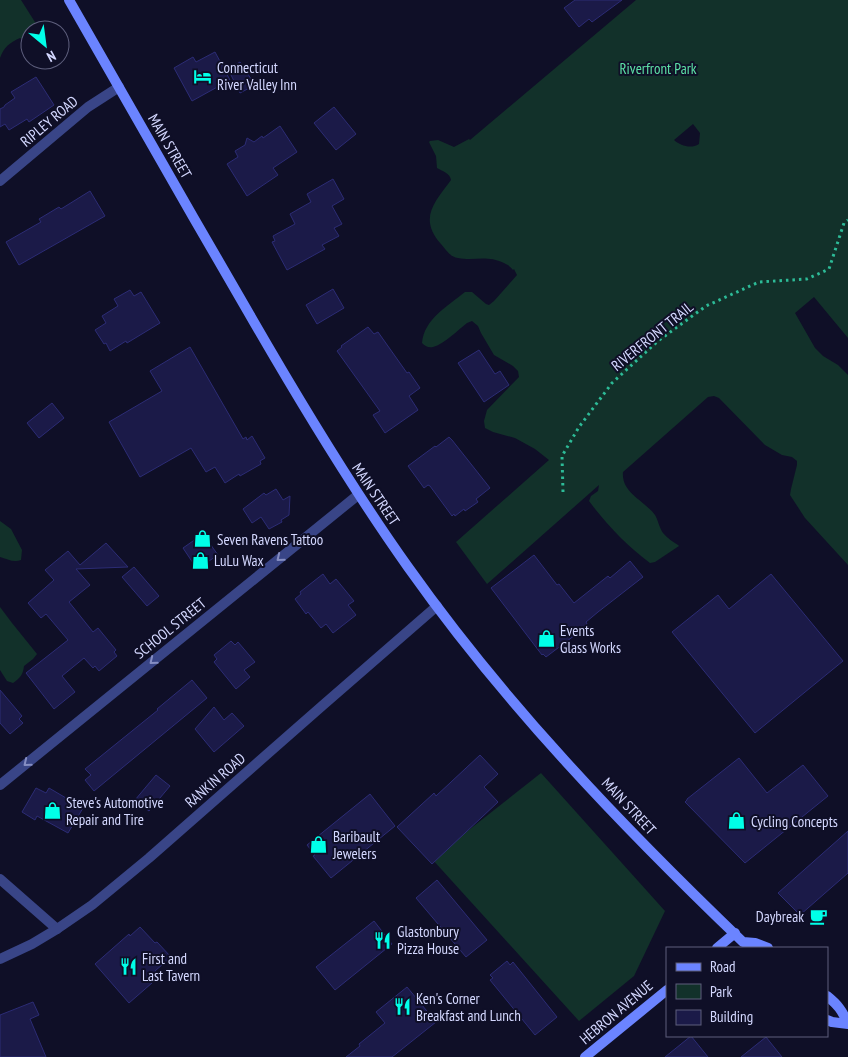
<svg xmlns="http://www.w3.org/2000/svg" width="848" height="1057" viewBox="0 0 848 1057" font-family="'PT Sans Narrow',sans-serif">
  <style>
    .green { fill: #12312a; fill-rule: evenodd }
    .building { fill: #1b1a48; stroke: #2c2c75 }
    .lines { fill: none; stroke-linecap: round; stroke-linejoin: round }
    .path { stroke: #2dbb97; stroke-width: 3; stroke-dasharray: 2.5 4; stroke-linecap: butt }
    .street { stroke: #394587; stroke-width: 10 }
    .secondary { stroke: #6b84ff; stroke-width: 10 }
    .oneway { stroke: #868ec3 }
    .labels { text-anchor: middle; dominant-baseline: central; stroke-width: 4; stroke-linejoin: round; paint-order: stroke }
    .poi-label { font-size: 15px; fill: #d4d8ff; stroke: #0f0f27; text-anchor: start }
    .park-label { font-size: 15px; fill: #5de2a7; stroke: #0f0f27 }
    .street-label { font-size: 15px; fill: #d4d8ff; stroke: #0f0f27 }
  </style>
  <rect width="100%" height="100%" fill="#0f0f27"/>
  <g class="green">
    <path d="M 0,0 L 21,0 L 40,30 L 30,30 L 30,45 L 26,41 L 20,38 C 9,43 4,47 0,58 Z"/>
    <path d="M 636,0 L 848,0 L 848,338 L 814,297 L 795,313 L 815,348 L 823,356 L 838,365 L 848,375 L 848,565 L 805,518 L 790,495 L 791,489 L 797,465 L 797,461 L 792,457 L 782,455 L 765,445 L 719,398 L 714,396 L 708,397 L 623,472 C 621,493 644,500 655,515 C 658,520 659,527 663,533 C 667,538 673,542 678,545 L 679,546 L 655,562 L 650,563 C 627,546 606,524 589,501 L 591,496 L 598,491 L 599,485 L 487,584 L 456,542 L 549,460 L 535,449 L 515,438 L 493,432 L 485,428 L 484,421 L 487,410 L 519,377 L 518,371 L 513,366 L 494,355 L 481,333 L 478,326 L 472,321 L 467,323 C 458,330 444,344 433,347 C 428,348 425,346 422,343 C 424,319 448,306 465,292 L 472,292 L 486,304 L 489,305 L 494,301 L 517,275 L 514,269 L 513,270 C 510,266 508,265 504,263 C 487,255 475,261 458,258 C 450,257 446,250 441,244 C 418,218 435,202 451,180 C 450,173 442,171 437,168 L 436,156 L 429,142 L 430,141 L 438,140 L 454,147 L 469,139 L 470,140 ZM 693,124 L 700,133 L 699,144 C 691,149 681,146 674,140 Z"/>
    <path d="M 0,521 L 11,529 L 22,550 L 21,560 C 14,563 7,559 0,557 Z"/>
    <path d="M 0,607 L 12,623 L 37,654 L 33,659 L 24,666 C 23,675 20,678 13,683 L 7,681 L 0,670 Z"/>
    <polygon points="541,773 665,911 634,976 579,1021 432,859"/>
  </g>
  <g class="building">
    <polygon points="575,0 622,0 592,22 589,19 579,27 564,8"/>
    <polygon points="215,52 230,80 192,101 174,68 193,57 196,62"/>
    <polygon points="240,62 255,85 240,93 228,69"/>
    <polygon points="36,77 54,105 29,122 27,119 9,130 5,124 0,127 0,109 4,107 5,105 15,98 11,92"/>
    <polygon points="334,107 356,134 336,150 314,123"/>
    <polygon points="280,126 297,152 273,168 278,175 247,196 227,164 238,157 235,151 245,145 247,138 254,142 262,136 263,138"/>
    <polygon points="333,179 344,199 332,206 342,224 334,228 339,236 322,245 325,249 287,270 272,242 275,241 273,236 295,224 290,214 311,202 307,194"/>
    <polygon points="90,191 105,216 19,265 6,242 41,222 39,219 59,207 61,209"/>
    <polygon points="333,289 344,308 317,324 306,305"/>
    <polygon points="130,290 134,296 141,292 160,323 127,343 126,341 110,351 106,343 104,344 95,330 106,323 102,316 118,306 114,299"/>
    <polygon points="368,327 374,334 378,332 407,373 409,372 420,388 409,396 418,410 385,433 373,415 380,411 337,351 342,347 341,346"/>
    <polygon points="190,347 243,439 246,437 247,440 252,436 265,458 260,461 261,464 240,476 239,474 225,483 215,467 206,472 191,448 140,477 109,422 162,391 150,371"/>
    <polygon points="479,350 495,374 500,371 509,385 484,402 458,363"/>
    <polygon points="52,403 64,418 39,438 27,423"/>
    <polygon points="449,437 452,440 490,488 476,499 478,502 465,511 464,509 455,516 454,514 452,516 430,486 428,485 424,488 408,466 435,446 436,447"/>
    <polygon points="276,489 283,500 290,496 289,515 281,520 282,522 269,529 261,517 252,523 243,509 264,493 266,495"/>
    <polygon points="203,534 218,555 197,569 183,548"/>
    <polygon points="106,543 128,567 76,569 90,585 69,602 93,632 98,628 116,650 114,652 117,656 99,671 95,666 93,668 84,658 62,676 75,692 54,709 26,673 68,640 46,614 41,618 28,603 54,580 45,570 68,551 80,565"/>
    <polygon points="534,555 557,585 559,584 574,603 608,576 610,578 630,561 643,577 598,612 586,622 587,624 582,628 583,629 546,657 543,654 542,655 491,588"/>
    <polygon points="134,567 159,596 147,606 122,577"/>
    <polygon points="323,574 330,584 336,579 354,601 348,605 356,615 333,633 326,624 321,628 308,612 306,614 295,599 301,594 300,592"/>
    <polygon points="771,574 843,661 755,733 672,632 718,595 729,609"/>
    <polygon points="231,641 235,645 238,642 255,662 244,670 250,677 236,689 214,662 217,659 214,655"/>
    <polygon points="192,680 207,698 94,791 85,780 91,775 85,769 158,710 157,709"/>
    <polygon points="0,690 22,716 19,719 23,723 10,734 0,723"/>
    <polygon points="214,707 224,720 232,713 244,726 214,752 195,729"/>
    <polygon points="480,755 498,774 484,787 498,802 432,864 397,827 433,794 434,793 436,796"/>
    <polygon points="739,758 767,793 803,765 828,796 745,863 685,802 687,800 687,799"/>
    <polygon points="156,775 170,786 149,811 135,800"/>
    <polygon points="36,788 46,793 49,788 83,808 68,833 37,816 35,820 22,812"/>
    <polygon points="370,794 395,826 331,878 313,856 315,855 307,845"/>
    <polygon points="848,831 848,873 800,915 778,893"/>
    <polygon points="437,880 487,940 466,957 416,898"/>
    <polygon points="374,921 392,944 335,990 316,967"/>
    <polygon points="140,927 155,943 157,942 171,957 155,971 160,976 129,1003 95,964 129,934 130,936"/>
    <polygon points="507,961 510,965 513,962 557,1017 535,1035 490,980 493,978 490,975"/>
    <polygon points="407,987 436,1022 392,1057 346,1057 360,1046 359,1044 385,1023 376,1012"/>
    <polygon points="33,1002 39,1015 30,1019 46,1057 0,1057 0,1015"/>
    <polygon points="691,1036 708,1057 665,1057"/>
    <polygon points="766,1037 782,1057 741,1057"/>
  </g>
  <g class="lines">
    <polyline class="path" points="563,492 562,456 579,427 612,383 658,341 706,306 759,282 807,279 829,269 844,223 848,220"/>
    <g class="street">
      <polyline points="0,181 88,107 119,87"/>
      <polyline points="0,785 358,495"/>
      <polyline points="0,879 57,929"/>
      <polyline points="0,959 32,944 57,929 92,905 149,858 322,706 437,606"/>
    </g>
    <g class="secondary">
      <path d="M 69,0 C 128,103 187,207 247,310 C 297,397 349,484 408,567 C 505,704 622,826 743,942 L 755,943 L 768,948"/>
      <polyline points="717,948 735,933"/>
      <path d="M 827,996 C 837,1004 843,1011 847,1023"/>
      <polyline points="827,1020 832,1022 848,1024"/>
      <polyline points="585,1057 667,990"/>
    </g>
  </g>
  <defs><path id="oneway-chevron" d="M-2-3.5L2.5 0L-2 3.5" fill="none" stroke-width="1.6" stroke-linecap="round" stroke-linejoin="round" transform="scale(1.25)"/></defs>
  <g class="oneway">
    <use href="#oneway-chevron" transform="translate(280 558) rotate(141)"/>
    <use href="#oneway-chevron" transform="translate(153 661) rotate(141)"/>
    <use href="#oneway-chevron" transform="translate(27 763) rotate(141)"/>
  </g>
  <defs>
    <symbol id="hotel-bare" viewBox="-9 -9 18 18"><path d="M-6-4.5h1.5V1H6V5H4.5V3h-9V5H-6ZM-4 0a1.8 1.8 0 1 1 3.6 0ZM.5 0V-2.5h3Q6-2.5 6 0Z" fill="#00ffe8" stroke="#0f0f27" stroke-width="2.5" paint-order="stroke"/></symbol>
    <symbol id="shop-bare" viewBox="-9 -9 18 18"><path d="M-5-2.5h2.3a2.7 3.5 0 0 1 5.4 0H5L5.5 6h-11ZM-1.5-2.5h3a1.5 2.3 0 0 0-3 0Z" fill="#00ffe8" stroke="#0f0f27" stroke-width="2.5" paint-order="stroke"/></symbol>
    <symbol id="cafe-bare" viewBox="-9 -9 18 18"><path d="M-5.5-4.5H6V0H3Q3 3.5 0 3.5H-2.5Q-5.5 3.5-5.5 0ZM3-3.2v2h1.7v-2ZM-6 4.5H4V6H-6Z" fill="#00ffe8" stroke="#0f0f27" stroke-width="2.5" paint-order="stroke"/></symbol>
    <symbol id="restaurant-bare" viewBox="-9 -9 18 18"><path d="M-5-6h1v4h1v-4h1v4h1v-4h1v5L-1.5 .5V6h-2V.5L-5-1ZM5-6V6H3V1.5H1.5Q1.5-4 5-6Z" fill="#00ffe8" stroke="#0f0f27" stroke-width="2.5" paint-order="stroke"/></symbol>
  </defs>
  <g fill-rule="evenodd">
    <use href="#hotel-bare" x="190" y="64" width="25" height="25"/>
    <use href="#shop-bare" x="190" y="526" width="25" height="25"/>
    <use href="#shop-bare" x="188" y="548" width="25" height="25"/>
    <use href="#shop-bare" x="534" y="626" width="25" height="25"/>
    <use href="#shop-bare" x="40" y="798" width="25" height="25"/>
    <use href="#shop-bare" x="724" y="808" width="25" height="25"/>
    <use href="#shop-bare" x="306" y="832" width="25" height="25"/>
    <use href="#cafe-bare" x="806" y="904" width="25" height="25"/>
    <use href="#restaurant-bare" x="370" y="928" width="25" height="25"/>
    <use href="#restaurant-bare" x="116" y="954" width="25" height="25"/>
    <use href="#restaurant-bare" x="390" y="994" width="25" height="25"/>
  </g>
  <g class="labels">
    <g class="poi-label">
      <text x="217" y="67">Connecticut<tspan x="217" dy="17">River Valley Inn</tspan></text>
      <text x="217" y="539">Seven Ravens Tattoo</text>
      <text x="214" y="560">LuLu Wax</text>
      <text x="560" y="630">Events<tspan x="560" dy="17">Glass Works</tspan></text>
      <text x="66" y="802">Steve's Automotive<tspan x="66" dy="17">Repair and Tire</tspan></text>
      <text x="751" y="821">Cycling Concepts</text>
      <text x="333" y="836">Baribault<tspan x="333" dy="17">Jewelers</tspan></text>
      <text x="804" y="916" text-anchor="end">Daybreak</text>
      <text x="397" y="931">Glastonbury<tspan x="397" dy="17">Pizza House</tspan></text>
      <text x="142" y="958">First and<tspan x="142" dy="17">Last Tavern</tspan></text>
      <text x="416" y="998">Ken's Corner<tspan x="416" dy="17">Breakfast and Lunch</tspan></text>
    </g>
    <g class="park-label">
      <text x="658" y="68">Riverfront Park</text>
    </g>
    <g class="street-label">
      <text transform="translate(49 121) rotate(-40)">RIPLEY ROAD</text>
      <text transform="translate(170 146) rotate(60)">MAIN STREET</text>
      <text transform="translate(652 336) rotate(-39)">RIVERFRONT TRAIL</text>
      <text transform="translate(376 494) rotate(56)">MAIN STREET</text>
      <text transform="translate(170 628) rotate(-39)">SCHOOL STREET</text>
      <text transform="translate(215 780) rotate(-41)">RANKIN ROAD</text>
      <text transform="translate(629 806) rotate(47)">MAIN STREET</text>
      <text transform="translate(616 1012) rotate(-40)">HEBRON AVENUE</text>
    </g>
  </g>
  <rect x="666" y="947" width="162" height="90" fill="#0f0f27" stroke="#5e5f7d"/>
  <rect x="676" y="963" width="25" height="8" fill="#6b84ff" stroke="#5e5f7d"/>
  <text x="710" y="972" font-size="15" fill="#d4d8ff">Road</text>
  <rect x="676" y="984" width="25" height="15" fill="#12312a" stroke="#5e5f7d"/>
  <text x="710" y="997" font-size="15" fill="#d4d8ff">Park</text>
  <rect x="676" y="1010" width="25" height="15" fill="#1b1a48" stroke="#5e5f7d"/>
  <text x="710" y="1022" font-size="15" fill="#d4d8ff">Building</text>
  <g transform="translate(45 45) rotate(151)"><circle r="24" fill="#0f0f27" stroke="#5e5f7d"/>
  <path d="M0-4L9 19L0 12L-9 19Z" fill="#00ffe8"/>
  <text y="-8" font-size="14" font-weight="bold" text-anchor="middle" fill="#d4d8ff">N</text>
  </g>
</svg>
